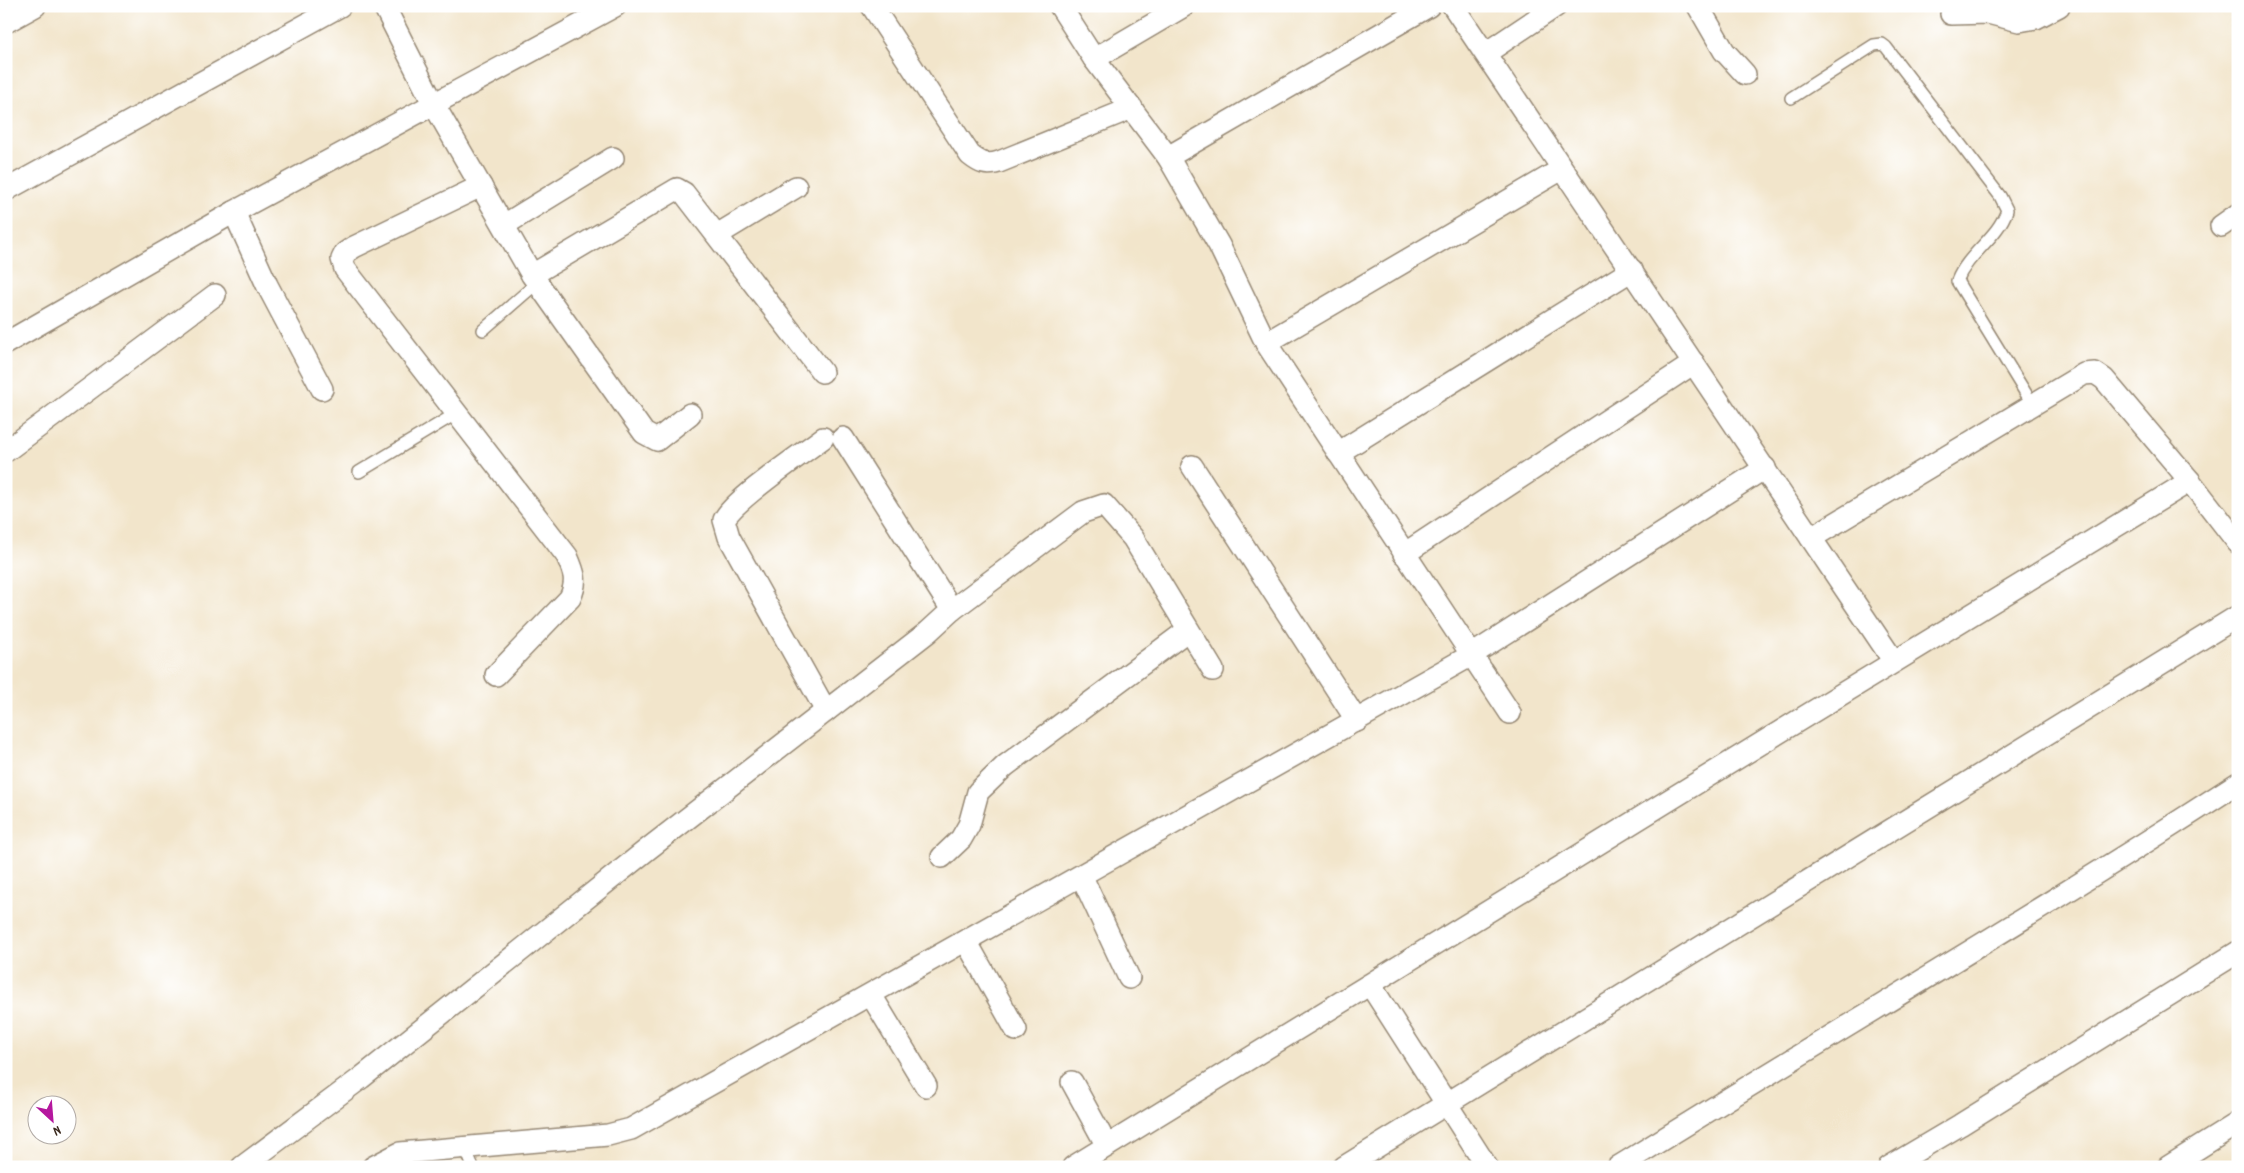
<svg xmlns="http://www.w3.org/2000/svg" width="2244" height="1173" viewBox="0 0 2244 1173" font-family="Dekko,sans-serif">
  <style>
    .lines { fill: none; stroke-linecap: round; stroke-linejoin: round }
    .lane-casing { stroke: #968874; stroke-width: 14 }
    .street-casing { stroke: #968874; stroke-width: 24 }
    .lane { stroke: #fff; stroke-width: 11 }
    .street { stroke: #fff; stroke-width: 21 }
  </style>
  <rect width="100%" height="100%" fill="#fff"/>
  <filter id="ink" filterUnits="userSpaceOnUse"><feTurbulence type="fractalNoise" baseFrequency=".02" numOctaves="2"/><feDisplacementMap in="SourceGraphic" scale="10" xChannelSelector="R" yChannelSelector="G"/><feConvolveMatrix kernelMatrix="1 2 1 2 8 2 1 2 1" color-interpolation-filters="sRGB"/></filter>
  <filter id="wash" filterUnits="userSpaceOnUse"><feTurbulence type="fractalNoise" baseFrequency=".0096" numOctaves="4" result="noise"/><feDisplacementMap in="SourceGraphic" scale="20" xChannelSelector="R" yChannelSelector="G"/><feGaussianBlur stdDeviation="1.12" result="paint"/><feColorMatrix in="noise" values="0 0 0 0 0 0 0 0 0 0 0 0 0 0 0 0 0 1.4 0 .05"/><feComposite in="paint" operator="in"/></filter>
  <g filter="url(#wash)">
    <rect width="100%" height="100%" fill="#f2e5cb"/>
  </g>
  <g filter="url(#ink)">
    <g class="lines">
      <defs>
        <g id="lane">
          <path d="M 1791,98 L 1874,45 L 1882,44 L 1886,47 L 2000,196 L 2007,210 C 1998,238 1968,253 1957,281 L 2033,405"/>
          <polyline points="483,330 538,282"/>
          <polyline points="359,472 457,413"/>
          <polyline points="465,1147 473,1167"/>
        </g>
        <g id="street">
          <polyline points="384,6 433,103 532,275 644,433 657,440 690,414"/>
          <path d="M 872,6 L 970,155 C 980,163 986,166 999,162 L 1132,108"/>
          <polyline points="1060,6 1094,59 1168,157 1219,245 1266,343 1510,713"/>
          <polyline points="1453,6 1893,660"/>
          <polyline points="1698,6 1724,51 1745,74"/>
          <polyline points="1951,14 1988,13 2019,21 2036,18 2059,6"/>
          <polyline points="6,22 35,6"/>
          <polyline points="1486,53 1556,6"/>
          <polyline points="1094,59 1184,6"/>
          <polyline points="1168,157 1429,6"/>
          <path d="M 481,186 L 354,247 L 345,253 L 342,259 L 345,269 L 567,556 C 574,572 578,581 570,598 L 496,675"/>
          <polyline points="6,190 340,6"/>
          <polyline points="234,212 267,285 322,389"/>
          <polyline points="504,225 613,158"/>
          <polyline points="2221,226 2238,214"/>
          <polyline points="717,235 796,187"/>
          <polyline points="532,275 677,189 684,193 822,372"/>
          <polyline points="6,343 234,212 615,6"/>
          <polyline points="1266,343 1562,169"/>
          <path d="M 823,438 C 802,454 733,500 724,520 L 729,537 L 826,711"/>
          <polyline points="6,451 215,295"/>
          <polyline points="1338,453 1632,270"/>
          <polyline points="1192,466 1357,721"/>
          <polyline points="1811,538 2084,374 2095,373 2104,379 2190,481 2238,543"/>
          <polyline points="1404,554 1694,363"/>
          <polyline points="952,610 1083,512 1104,505 1133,538 1213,670"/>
          <polyline points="942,857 961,839 969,825 978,792 1005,766 1188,630"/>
          <polyline points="1082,877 1129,978"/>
          <polyline points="966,941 1016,1030"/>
          <polyline points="1371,986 1487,1167"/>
          <polyline points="871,995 926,1086"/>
          <polyline points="1072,1082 1107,1146"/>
          <polyline points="242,1167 361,1078 648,849 928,632 952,610 843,438"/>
          <polyline points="373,1167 400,1153 608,1135 631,1129 1470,656 1765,468"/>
          <path d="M 1073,1167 C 1447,940 1816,707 2190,481"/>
          <polyline points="1344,1167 2238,616"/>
          <path d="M 1618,1167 C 1824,1038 2034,916 2238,783"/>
          <polyline points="1889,1167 1960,1125 2238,952"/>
          <polyline points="2168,1167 2238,1123"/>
        </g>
      </defs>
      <use href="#lane" class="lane-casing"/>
      <use href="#street" class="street-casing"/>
      <use href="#lane" class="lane"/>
      <use href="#street" class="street"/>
    </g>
  </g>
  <rect width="2244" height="1173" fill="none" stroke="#fff" stroke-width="25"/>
  <g transform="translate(52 1120) rotate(154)"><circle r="24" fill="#ffffff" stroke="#b1aaa5"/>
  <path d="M0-4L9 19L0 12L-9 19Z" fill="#b5179e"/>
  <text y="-8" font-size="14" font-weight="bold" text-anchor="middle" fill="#3b2a1e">N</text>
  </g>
</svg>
